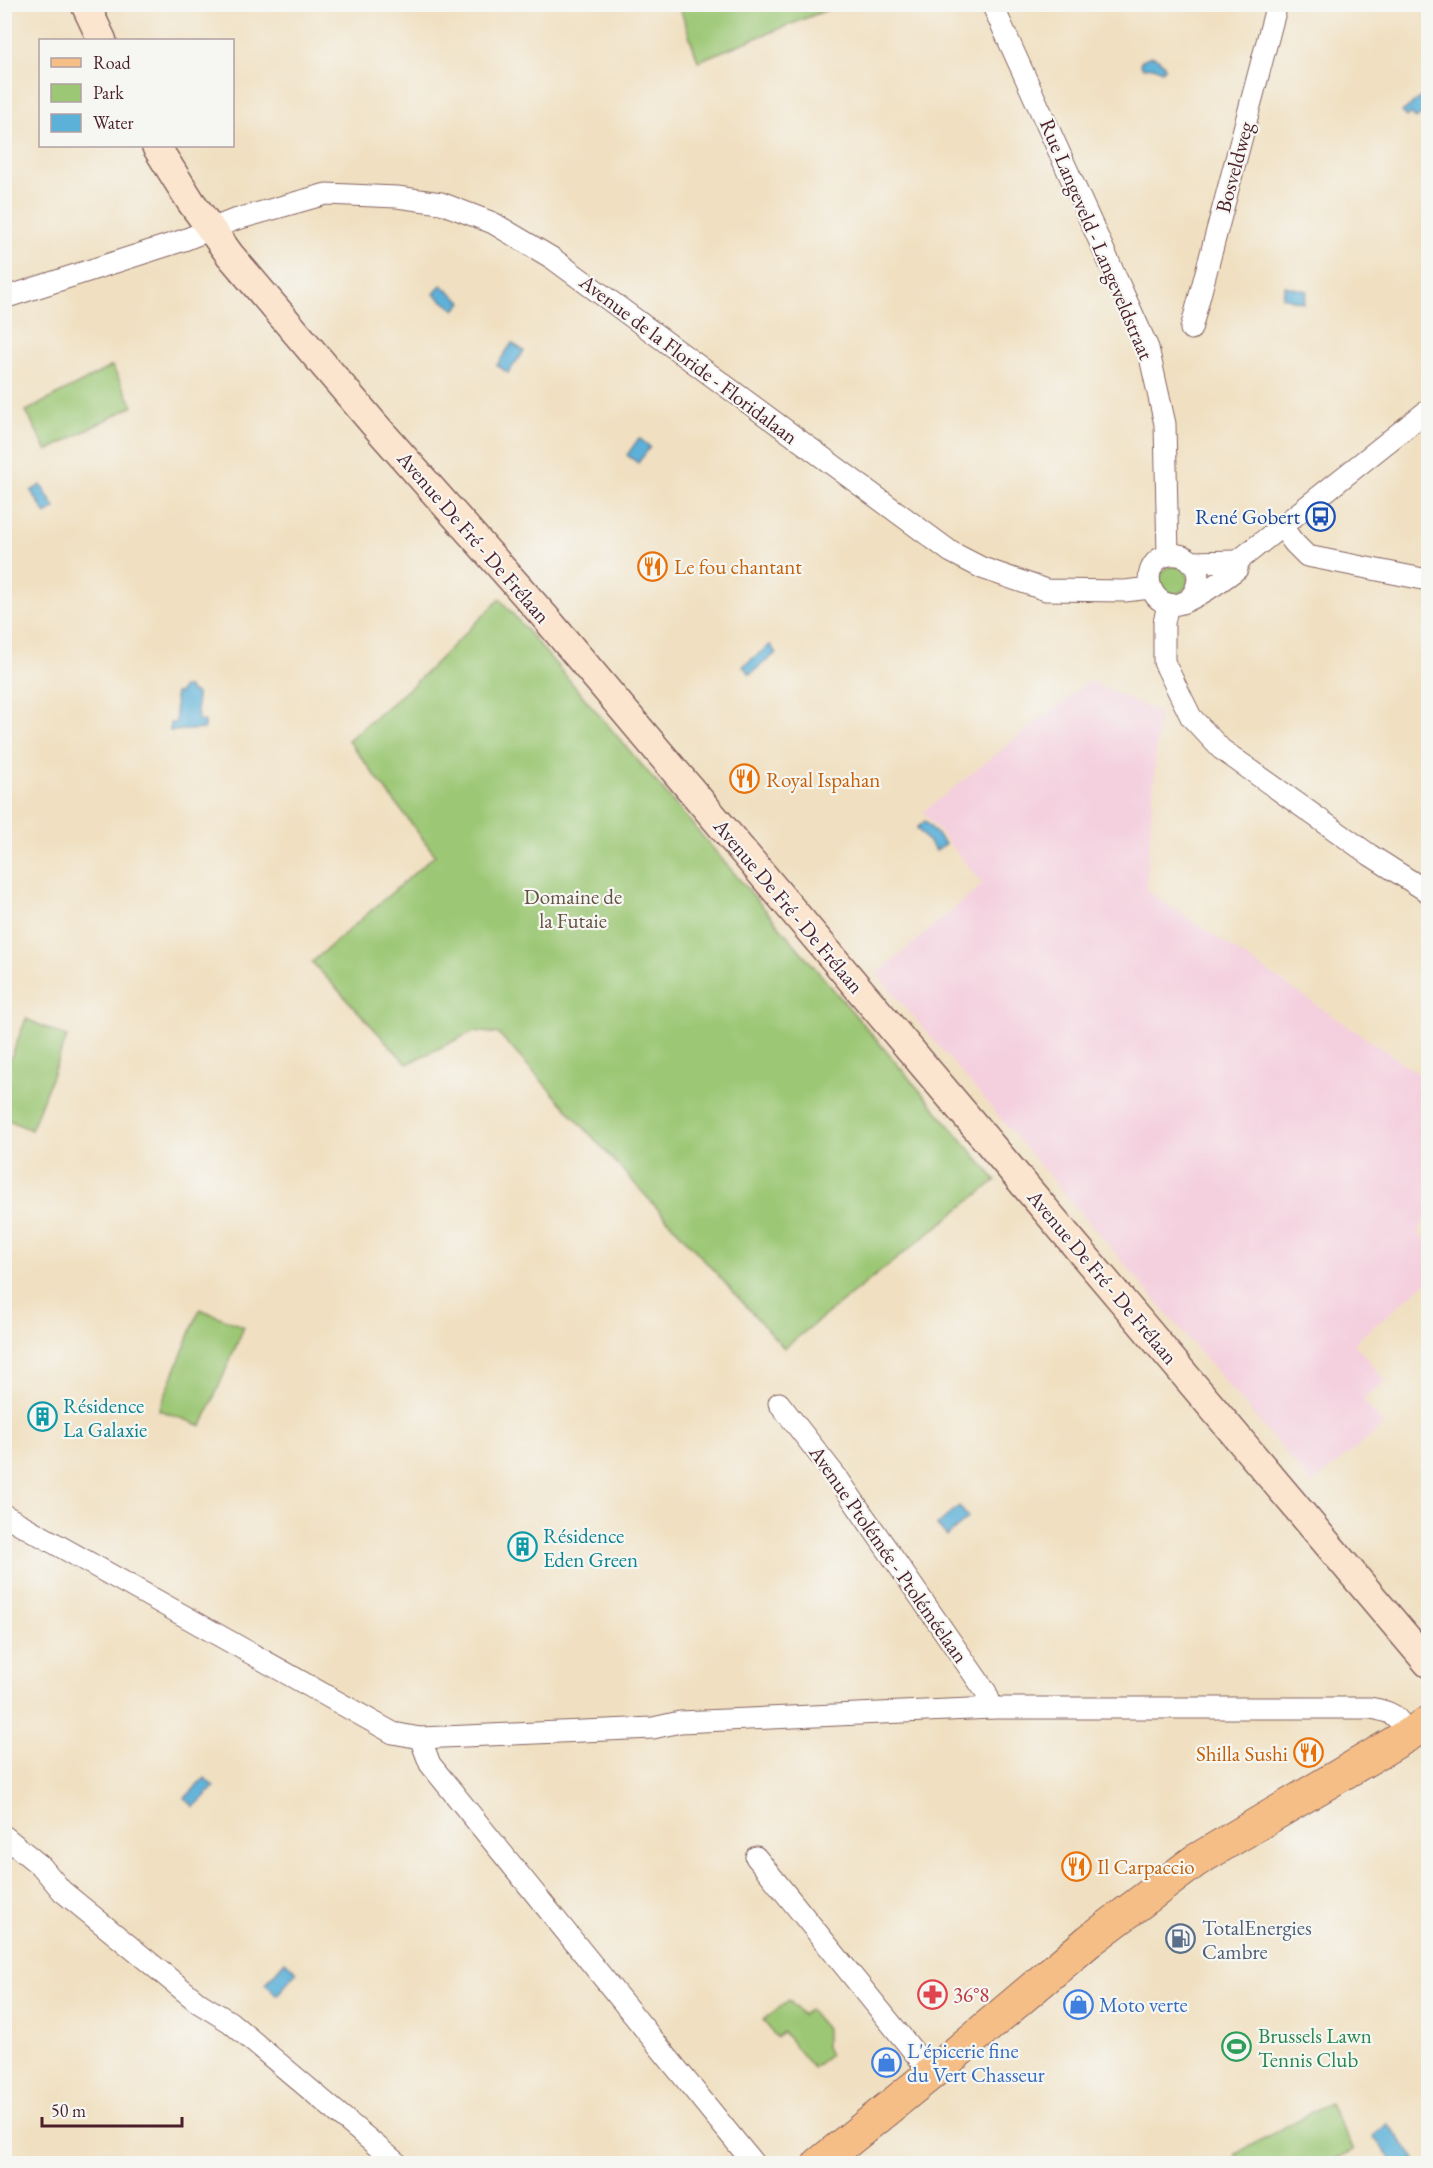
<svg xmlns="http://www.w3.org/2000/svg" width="1433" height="2168" viewBox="0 0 1433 2168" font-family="'EB Garamond',serif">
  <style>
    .built { fill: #f4cfde }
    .green { fill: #9cc774; stroke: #737350; stroke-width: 1.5 }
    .water { fill: #5bb1d8; stroke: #526882; stroke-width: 1.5 }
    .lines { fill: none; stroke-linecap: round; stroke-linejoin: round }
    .minor-casing { stroke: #846360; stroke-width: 23 }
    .secondary-casing { stroke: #846360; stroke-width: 31 }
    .primary-casing { stroke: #846360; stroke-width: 35 }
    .minor { stroke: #fff; stroke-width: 21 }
    .secondary { stroke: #fbe5cf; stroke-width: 28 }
    .primary { stroke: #f6be87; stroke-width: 33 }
    .labels { text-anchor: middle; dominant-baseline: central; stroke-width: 4.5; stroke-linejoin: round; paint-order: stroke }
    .street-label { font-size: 21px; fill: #4a1f2b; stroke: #f6f6f2 }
    .transit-label { font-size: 21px; fill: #164399; stroke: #f6f6f2; text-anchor: end }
    .food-label { font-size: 21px; fill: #c56008; stroke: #f6f6f2; text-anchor: start }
    .park-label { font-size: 21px; fill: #635141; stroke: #f6f6f2 }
    .culture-label { font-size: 21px; fill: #0d838f; stroke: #f6f6f2; text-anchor: start }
    .service-label { font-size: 21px; fill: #4e5e75; stroke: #f6f6f2; text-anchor: start }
    .health-label { font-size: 21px; fill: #be3a42; stroke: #f6f6f2; text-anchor: start }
    .shop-label { font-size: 21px; fill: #366cbe; stroke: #f6f6f2; text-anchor: start }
    .leisure-label { font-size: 21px; fill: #27864d; stroke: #f6f6f2; text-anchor: start }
  </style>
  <rect width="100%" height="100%" fill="#f6f6f2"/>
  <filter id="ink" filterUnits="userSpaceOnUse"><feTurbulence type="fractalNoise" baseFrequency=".0167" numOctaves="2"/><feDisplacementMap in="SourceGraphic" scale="12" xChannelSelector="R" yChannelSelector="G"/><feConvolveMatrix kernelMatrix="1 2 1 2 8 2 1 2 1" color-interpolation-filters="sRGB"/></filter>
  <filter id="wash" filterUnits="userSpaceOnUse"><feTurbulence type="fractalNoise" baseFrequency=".008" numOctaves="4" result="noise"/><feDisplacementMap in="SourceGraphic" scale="24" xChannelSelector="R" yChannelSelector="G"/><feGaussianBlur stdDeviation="1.35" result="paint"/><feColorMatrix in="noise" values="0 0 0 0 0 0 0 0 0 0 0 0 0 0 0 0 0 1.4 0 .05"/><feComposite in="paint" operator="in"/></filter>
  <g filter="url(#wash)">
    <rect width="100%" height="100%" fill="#f0e0c1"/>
    <polygon class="built" points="1089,681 1159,713 1146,890 1428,1080 1428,1213 1418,1234 1428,1242 1428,1281 1354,1343 1386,1381 1363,1400 1384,1425 1312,1484 877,974 983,884 923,812"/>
    <g class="green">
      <polygon points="679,5 680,4 839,5 698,61"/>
      <polygon points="112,366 133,406 47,451 26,411"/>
      <circle cx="1174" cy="580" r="14"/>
      <polygon points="500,599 996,1180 784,1348 499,1034 474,1031 407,1064 312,962 435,855 348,740 412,686"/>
      <polygon points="26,1019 67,1037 31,1130 4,1118 5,1072"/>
      <polygon points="200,1309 244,1327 202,1426 159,1410"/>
      <polygon points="789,2000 802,2015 809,2009 826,2029 826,2047 830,2055 813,2068 783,2032 776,2037 763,2020"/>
      <polygon points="1329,2103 1354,2150 1328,2163 1240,2163 1235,2154"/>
    </g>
    <g class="water">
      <path d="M 1151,56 C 1158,58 1163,61 1165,68 L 1162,71 L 1154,67 L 1143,68 L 1140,64 L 1142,60 Z"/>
      <polygon points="1427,92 1428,109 1416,119 1411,113 1407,117 1402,112"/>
      <polygon points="441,285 462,302 455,310 434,294"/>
      <polygon points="1285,286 1307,291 1304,303 1282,297"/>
      <polygon points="512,343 524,351 508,373 497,365"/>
      <polygon points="639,438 650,447 638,463 627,455"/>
      <polygon points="41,485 55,508 46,514 31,491"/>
      <polygon points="770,645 776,653 750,674 743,666"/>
      <polygon points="185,687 190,689 191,692 196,693 198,721 204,721 204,729 170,731 170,723 176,723 175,693 179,693 182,688"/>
      <polygon points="925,821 945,844 936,851 917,828"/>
      <polygon points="959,1506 968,1518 947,1536 937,1525"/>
      <polygon points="205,1778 214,1787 194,1807 185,1798"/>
      <polygon points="285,1961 297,1972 277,1995 265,1984"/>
      <polygon points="1388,2124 1415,2159 1409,2163 1394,2163 1373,2136"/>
    </g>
  </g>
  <g filter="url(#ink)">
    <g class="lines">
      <defs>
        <g id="minor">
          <polyline points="992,4 1148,348 1165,424 1168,555"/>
          <polyline points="4,298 184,240 234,220 326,194 397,197 441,203 493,223 552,258 951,552 982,568 1046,590 1125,591 1150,588"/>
          <polyline points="1191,329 1277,4"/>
          <polyline points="1282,527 1294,543 1307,556 1428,580"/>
          <polyline points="1191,562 1238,561"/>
          <path d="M 1190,598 C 1200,586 1202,568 1187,558 C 1180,554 1172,554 1165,556 C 1135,567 1152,614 1182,603 C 1202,595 1220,582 1237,569 L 1238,561 L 1428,410"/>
          <polyline points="1168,604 1164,623 1164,662 1191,717 1221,749 1370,855 1428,892"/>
          <polyline points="779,1403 839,1480 986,1692 992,1708"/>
          <path d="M 4,1515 L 393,1733 L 420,1738 L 653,1728 L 680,1722 L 992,1708 L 1370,1708 C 1394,1712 1396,1715 1409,1735"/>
          <polyline points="420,1738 430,1764 754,2164"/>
          <polyline points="4,1836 42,1867 62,1891 199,2003 230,2022 398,2164"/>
          <polyline points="756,1857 931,2073"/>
        </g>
        <g id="secondary">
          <polyline points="85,4 102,40"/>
          <polyline points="156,146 191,202 230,255 374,424 545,617 1428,1663"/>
        </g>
        <polyline id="primary" points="819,2164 949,2059 1089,1941 1195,1861 1428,1723"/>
      </defs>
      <use href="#minor" class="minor-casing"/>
      <use href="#secondary" class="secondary-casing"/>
      <use href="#primary" class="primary-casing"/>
      <use href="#minor" class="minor"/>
      <use href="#secondary" class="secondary"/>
      <use href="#primary" class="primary"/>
    </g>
  </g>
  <defs>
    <symbol id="bus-ring" viewBox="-11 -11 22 22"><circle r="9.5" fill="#f6f6f2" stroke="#1a4fb4" stroke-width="1.5"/><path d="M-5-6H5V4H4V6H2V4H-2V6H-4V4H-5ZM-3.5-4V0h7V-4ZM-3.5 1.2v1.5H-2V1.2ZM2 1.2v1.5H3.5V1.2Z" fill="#1a4fb4"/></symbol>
    <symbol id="restaurant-ring" viewBox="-11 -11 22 22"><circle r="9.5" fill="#f6f6f2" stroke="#e8710a" stroke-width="1.5"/><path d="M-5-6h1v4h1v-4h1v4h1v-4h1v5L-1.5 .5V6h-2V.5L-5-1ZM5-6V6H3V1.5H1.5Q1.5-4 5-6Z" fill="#e8710a"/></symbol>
    <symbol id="building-ring" viewBox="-11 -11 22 22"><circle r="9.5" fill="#f6f6f2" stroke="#0f9aa8" stroke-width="1.5"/><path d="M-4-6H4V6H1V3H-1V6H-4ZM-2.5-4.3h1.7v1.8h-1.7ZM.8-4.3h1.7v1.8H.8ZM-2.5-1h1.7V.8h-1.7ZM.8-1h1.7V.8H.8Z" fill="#0f9aa8"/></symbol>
    <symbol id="fuel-ring" viewBox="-11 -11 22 22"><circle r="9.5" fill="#f6f6f2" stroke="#5c6f8a" stroke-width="1.5"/><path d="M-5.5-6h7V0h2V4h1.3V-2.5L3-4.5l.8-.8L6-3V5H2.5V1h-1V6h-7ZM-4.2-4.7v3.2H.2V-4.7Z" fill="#5c6f8a"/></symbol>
    <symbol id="pharmacy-ring" viewBox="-11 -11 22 22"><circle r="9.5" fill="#f6f6f2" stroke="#e0444e" stroke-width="1.5"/><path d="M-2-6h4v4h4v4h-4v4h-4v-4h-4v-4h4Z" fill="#e0444e"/></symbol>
    <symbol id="shop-ring" viewBox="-11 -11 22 22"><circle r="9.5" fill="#f6f6f2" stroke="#3f7fe0" stroke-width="1.5"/><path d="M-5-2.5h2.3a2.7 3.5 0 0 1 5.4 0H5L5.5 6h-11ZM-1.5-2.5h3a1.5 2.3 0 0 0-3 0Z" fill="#3f7fe0"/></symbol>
    <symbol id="stadium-ring" viewBox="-11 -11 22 22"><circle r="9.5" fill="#f6f6f2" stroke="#2e9e5b" stroke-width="1.5"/><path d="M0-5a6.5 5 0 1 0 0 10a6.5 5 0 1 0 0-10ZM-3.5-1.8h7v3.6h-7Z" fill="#2e9e5b"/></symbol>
  </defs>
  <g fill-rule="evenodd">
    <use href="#bus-ring" x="1304" y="500" width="33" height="33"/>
    <use href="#restaurant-ring" x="636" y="550" width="33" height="33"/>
    <use href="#restaurant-ring" x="728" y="762" width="33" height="33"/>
    <use href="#building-ring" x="26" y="1400" width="33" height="33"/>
    <use href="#building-ring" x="506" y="1530" width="33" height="33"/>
    <use href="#restaurant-ring" x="1292" y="1736" width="33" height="33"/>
    <use href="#restaurant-ring" x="1060" y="1850" width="33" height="33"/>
    <use href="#fuel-ring" x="1164" y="1922" width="33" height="33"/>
    <use href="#pharmacy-ring" x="916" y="1978" width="33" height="33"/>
    <use href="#shop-ring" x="1062" y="1988" width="33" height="33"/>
    <use href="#stadium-ring" x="1220" y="2030" width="33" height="33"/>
    <use href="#shop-ring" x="870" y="2046" width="33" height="33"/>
  </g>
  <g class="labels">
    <g class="street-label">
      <text transform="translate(1234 167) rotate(-75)">Bosveldweg</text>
      <text transform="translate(1097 239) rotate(67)">Rue Langeveld - Langeveldstraat</text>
      <text transform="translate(689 359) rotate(37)">Avenue de la Floride - Floridalaan</text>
      <text transform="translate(474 537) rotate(49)">Avenue De Fré - De Frélaan</text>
      <text transform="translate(789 906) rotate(50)">Avenue De Fré - De Frélaan</text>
      <text transform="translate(1103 1277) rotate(50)">Avenue De Fré - De Frélaan</text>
      <text transform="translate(889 1554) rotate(55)">Avenue Ptolémée - Ptoléméelaan</text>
    </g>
    <g class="transit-label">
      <text x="1300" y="516">René Gobert</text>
    </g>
    <g class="food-label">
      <text x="674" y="566">Le fou chantant</text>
      <text x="766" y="779">Royal Ispahan</text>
      <text x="1288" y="1753" text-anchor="end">Shilla Sushi</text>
      <text x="1097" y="1866">Il Carpaccio</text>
    </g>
    <g class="park-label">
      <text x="573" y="896">Domaine de<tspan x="573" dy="24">la Futaie</tspan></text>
    </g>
    <g class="culture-label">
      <text x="63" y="1405">Résidence<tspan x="63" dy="24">La Galaxie</tspan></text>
      <text x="543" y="1535">Résidence<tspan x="543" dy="24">Eden Green</tspan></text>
    </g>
    <g class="service-label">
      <text x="1202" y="1927">TotalEnergies<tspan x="1202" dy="24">Cambre</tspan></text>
    </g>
    <g class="health-label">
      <text x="953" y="1994">36°8</text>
    </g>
    <g class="shop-label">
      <text x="1099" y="2004">Moto verte</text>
      <text x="907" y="2050">L'épicerie fine<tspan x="907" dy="24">du Vert Chasseur</tspan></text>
    </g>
    <g class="leisure-label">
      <text x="1258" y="2035">Brussels Lawn<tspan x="1258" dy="24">Tennis Club</tspan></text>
    </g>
  </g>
  <rect width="1433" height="2168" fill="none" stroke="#f6f6f2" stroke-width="24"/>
  <rect x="39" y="39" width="195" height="108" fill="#f6f6f2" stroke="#b1a0a2" stroke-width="1.5"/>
  <rect x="51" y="58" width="30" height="9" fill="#f6be87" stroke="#b1a0a2" stroke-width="1.5"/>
  <text x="93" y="69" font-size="18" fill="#4a1f2b">Road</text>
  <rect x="51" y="84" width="30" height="18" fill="#9cc774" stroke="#b1a0a2" stroke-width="1.5"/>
  <text x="93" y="99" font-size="18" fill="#4a1f2b">Park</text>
  <rect x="51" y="114" width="30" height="18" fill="#5bb1d8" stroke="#b1a0a2" stroke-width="1.5"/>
  <text x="93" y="129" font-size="18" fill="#4a1f2b">Water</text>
  <path d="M42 2117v9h140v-9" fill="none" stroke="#4a1f2b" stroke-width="3"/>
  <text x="51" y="2117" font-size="18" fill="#4a1f2b" stroke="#f6f6f2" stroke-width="4.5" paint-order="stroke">50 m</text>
</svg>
